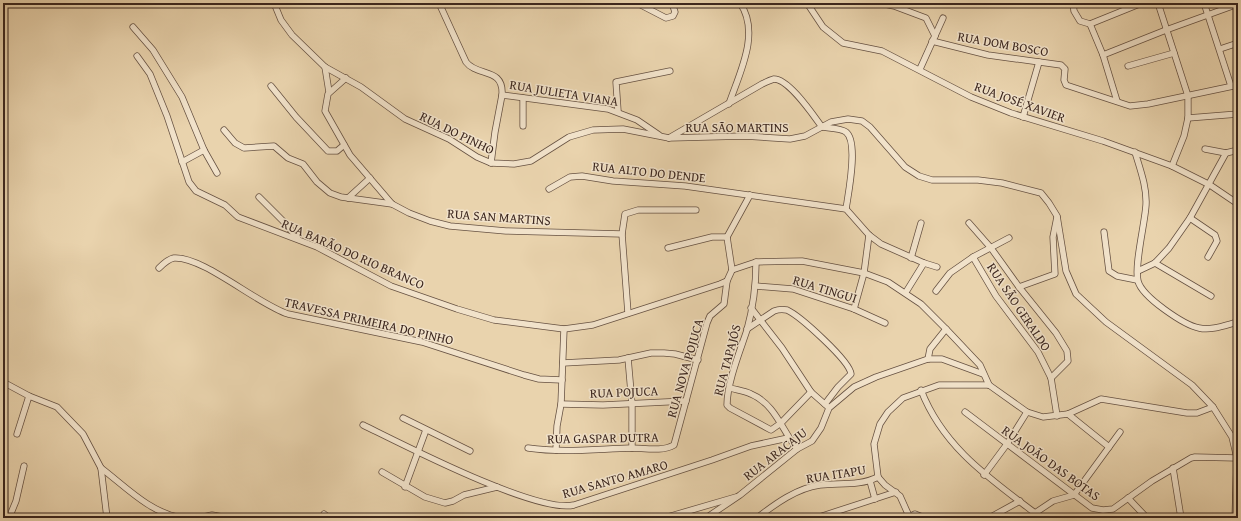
<svg xmlns="http://www.w3.org/2000/svg" width="1241" height="521" viewBox="0 0 1241 521" font-family="'Gentium Book Plus',serif">
  <style>
    .lines { fill: none; stroke-linecap: round; stroke-linejoin: round }
    .minor-casing { stroke: #665142; stroke-width: 7 }
    .minor { stroke: #f1e2ca; stroke-width: 5.5 }
    .labels { text-anchor: middle; dominant-baseline: central; stroke-width: 3; stroke-linejoin: round; paint-order: stroke }
    .street-label { font-size: 13px; fill: #3b261e; stroke: #f1e2ca }
  </style>
  <rect width="100%" height="100%" fill="#e9d3ad"/>
  <filter id="stains"><feTurbulence type="fractalNoise" baseFrequency=".005" numOctaves="4"/><feColorMatrix values="0 0 0 0 .2 0 0 0 0 .09 0 0 0 0 .02 0 0 0 .5 -.17"/></filter>
  <radialGradient id="worn" r=".72"><stop offset=".6" stop-color="#630" stop-opacity="0"/><stop offset="1" stop-color="#630" stop-opacity=".3"/></radialGradient>
  <g class="lines">
    <defs>
      <g id="minor">
        <polyline points="274,3 281,20 292,35 325,67 361,87 405,119 449,139 477,157 491,163 514,164 531,161 569,137 593,130 623,129 669,138 745,136 790,139 805,136 831,122 848,119 862,121 870,127 905,167 919,176 932,180 978,180 1002,183 1041,193 1049,203 1057,216 1066,271 1076,294 1106,322 1192,385 1213,407 1232,437 1237,458 1235,518"/>
        <path d="M 439,3 L 466,62 C 477,77 504,67 502,95"/>
        <polyline points="637,3 666,18 673,16 675,12 672,3"/>
        <polyline points="807,3 823,27 843,43 882,51 971,97 1011,113 1103,141 1172,166 1210,185 1238,204"/>
        <polyline points="880,3 894,6 926,18 935,36"/>
        <polyline points="1073,3 1074,11 1080,21 1090,24"/>
        <polyline points="1158,3 1188,96 1188,118 1184,136 1172,166"/>
        <polyline points="1204,3 1231,86"/>
        <polyline points="133,27 153,50 182,97 204,150 217,173"/>
        <polyline points="932,41 988,55 1061,65 1065,69 1064,80 1066,85 1130,106 1148,104 1238,85"/>
        <polyline points="1220,49 1238,43"/>
        <polyline points="1103,55 1166,30 1238,4"/>
        <polyline points="137,56 150,74 167,116 189,182 196,191 225,205 238,217 317,247 391,286 457,309 494,320 564,329 593,325 720,284 727,281 732,270 756,262 802,261 864,273 888,282 921,304 946,329 980,365 989,385"/>
        <polyline points="1128,66 1174,53"/>
        <polyline points="325,67 329,92"/>
        <polyline points="920,69 943,18"/>
        <polyline points="346,78 328,94 325,111 350,155 392,204 409,213 430,221 450,226 506,231 622,234"/>
        <polyline points="271,86 296,117 328,151 337,151 344,145"/>
        <polyline points="523,98 523,126"/>
        <polyline points="1117,101 1103,55 1090,24 1142,3"/>
        <path d="M 729,104 C 739,74 761,33 740,3"/>
        <polyline points="618,111 616,82 670,71"/>
        <polyline points="1023,117 1039,62"/>
        <polyline points="1188,118 1238,114"/>
        <polyline points="224,130 235,143 244,148 274,146 288,158 303,164 317,182 330,193 341,197 392,204"/>
        <path d="M 669,138 L 762,84 C 766,82 770,80 774,79 C 789,79 813,115 822,127 C 828,128 841,128 846,132 C 859,142 848,195 846,209"/>
        <polyline points="1205,149 1226,153"/>
        <path d="M 1135,152 C 1140,169 1147,187 1146,205 C 1145,223 1134,266 1138,281 C 1142,297 1184,325 1199,328 C 1211,331 1226,325 1238,322"/>
        <polyline points="182,162 204,150"/>
        <polyline points="491,163 495,132 502,95 608,109 637,120 659,135"/>
        <polyline points="549,189 570,177 582,176 613,181 685,186 846,209 869,235 881,244 924,263 937,267"/>
        <polyline points="259,197 286,224 298,239"/>
        <polyline points="348,198 370,178"/>
        <polyline points="1190,218 1215,235 1217,241 1208,257"/>
        <polyline points="969,223 991,248 1019,287 1056,333 1067,351 1068,361 1051,378"/>
        <polyline points="1104,232 1109,271 1117,276 1137,280"/>
        <polyline points="668,248 712,237 727,237"/>
        <polyline points="973,257 996,296 1038,352 1051,378 1057,416"/>
        <polyline points="911,258 921,223"/>
        <path d="M 756,262 C 756,285 753,308 747,330 C 740,351 727,383 727,405 L 730,408 L 771,430 L 781,423 L 811,392"/>
        <polyline points="1155,263 1211,296"/>
        <path d="M 159,268 C 163,264 168,259 174,258 C 203,256 257,304 288,314 L 422,342 L 524,375 L 539,379 L 562,380"/>
        <polyline points="732,270 727,237 750,195"/>
        <polyline points="1138,271 1155,263 1169,248 1190,218 1226,153 1238,150"/>
        <polyline points="756,286 793,289 854,309 885,323"/>
        <polyline points="1019,287 1055,274 1053,237 1057,217"/>
        <polyline points="936,291 950,273 973,257 1009,238"/>
        <polyline points="906,292 924,263"/>
        <polyline points="751,308 782,348 811,392 828,407"/>
        <polyline points="854,309 864,273 869,235"/>
        <polyline points="628,313 622,234 625,214 638,210 696,210"/>
        <path d="M 747,329 L 774,311 C 779,309 782,309 787,310 C 800,316 850,361 851,374 L 838,387 L 825,404"/>
        <polyline points="628,358 632,404 632,448"/>
        <polyline points="928,359 930,349 946,329"/>
        <polyline points="563,363 619,360 651,353 664,353 675,354 698,360"/>
        <polyline points="3,382 29,396 57,407 83,434 101,468 107,518"/>
        <path d="M 730,388 C 737,390 745,391 751,394 C 775,404 782,430 797,449"/>
        <path d="M 921,390 C 943,447 989,478 1035,513 L 1035,518"/>
        <polyline points="561,404 603,405 686,401"/>
        <polyline points="965,412 1092,508 1103,510 1113,509 1152,481 1191,458 1195,457 1237,458"/>
        <polyline points="1068,414 1109,447"/>
        <polyline points="403,418 470,451"/>
        <path d="M 363,425 C 402,444 537,514 574,505 L 712,460 L 751,446 L 788,438"/>
        <polyline points="17,434 29,396"/>
        <path d="M 528,448 C 562,453 596,449 631,448 C 644,448 662,452 674,445 L 707,323 L 710,316 L 724,304 L 727,281"/>
        <polyline points="556,450 557,426 561,404 564,329"/>
        <path d="M 101,468 C 126,487 149,512 181,518"/>
        <polyline points="1173,468 1181,518"/>
        <polyline points="382,472 425,497 445,503 453,501 464,495 497,487"/>
        <polyline points="984,475 1007,444 1027,412"/>
        <polyline points="878,477 874,444 880,424 888,412 903,398 939,385 989,385 1027,412 1043,417 1068,414 1101,399 1187,413 1197,413 1213,407"/>
        <polyline points="878,477 885,485 900,496 909,516"/>
        <polyline points="870,481 875,499"/>
        <polyline points="405,487 426,430"/>
        <polyline points="1074,495 1120,432"/>
        <polyline points="1128,498 1147,518"/>
        <polyline points="1035,513 1053,501 1074,495"/>
        <polyline points="324,514 329,518"/>
        <polyline points="9,518 16,501 24,466"/>
        <polyline points="199,518 212,515 228,518"/>
        <polyline points="664,518 736,497"/>
        <polyline points="706,518 740,495 797,449 812,441 821,428 829,408 854,387 876,377 928,359 942,359 983,374"/>
        <path d="M 757,518 C 775,504 797,488 820,485 C 840,483 860,486 878,477"/>
        <polyline points="816,518 896,492"/>
        <polyline points="907,518 915,514 925,518"/>
        <polyline points="989,518 1020,501"/>
      </g>
    </defs>
    <use href="#minor" class="minor-casing"/>
    <use href="#minor" class="minor"/>
  </g>
  <g class="labels">
    <g class="street-label">
      <text transform="translate(1003 44) rotate(10)">RUA DOM BOSCO</text>
      <text transform="translate(564 93) rotate(9)">RUA JULIETA VIANA</text>
      <text transform="translate(1020 102) rotate(20)">RUA JOSÉ XAVIER</text>
      <text x="737" y="127">RUA SÃO MARTINS</text>
      <text transform="translate(457 133) rotate(26)">RUA DO PINHO</text>
      <text transform="translate(649 172) rotate(6)">RUA ALTO DO DENDE</text>
      <text transform="translate(499 217) rotate(4)">RUA SAN MARTINS</text>
      <text transform="translate(353 254) rotate(24)">RUA BARÃO DO RIO BRANCO</text>
      <text transform="translate(825 289) rotate(17)">RUA TINGUI</text>
      <text transform="translate(1019 307) rotate(56)">RUA SÃO GERALDO</text>
      <text transform="translate(369 321) rotate(13)">TRAVESSA PRIMEIRA DO PINHO</text>
      <text transform="translate(727 360) rotate(-75)">RUA TAPAJÓS</text>
      <text transform="translate(685 368) rotate(-74)">RUA NOVA POJUCA</text>
      <text transform="translate(624 392) rotate(-2)">RUA POJUCA</text>
      <text transform="translate(603 438) rotate(-1)">RUA GASPAR DUTRA</text>
      <text transform="translate(775 454) rotate(-38)">RUA ARACAJU</text>
      <text transform="translate(1051 463) rotate(36)">RUA JOÃO DAS BOTAS</text>
      <text transform="translate(836 474) rotate(-9)">RUA ITAPU</text>
      <text transform="translate(615 479) rotate(-16)">RUA SANTO AMARO</text>
    </g>
  </g>
  <rect width="1241" height="521" fill="none" stroke="#e9d3ad" stroke-width="16"/>
  <rect x="4" y="4" width="1233" height="513" fill="none" stroke="#3b261e" stroke-width="2"/>
  <rect x="8" y="8" width="1225" height="505" fill="none" stroke="#3b261e"/>
  <rect width="100%" height="100%" filter="url(#stains)"/>
  <rect width="100%" height="100%" fill="url(#worn)"/>
</svg>
